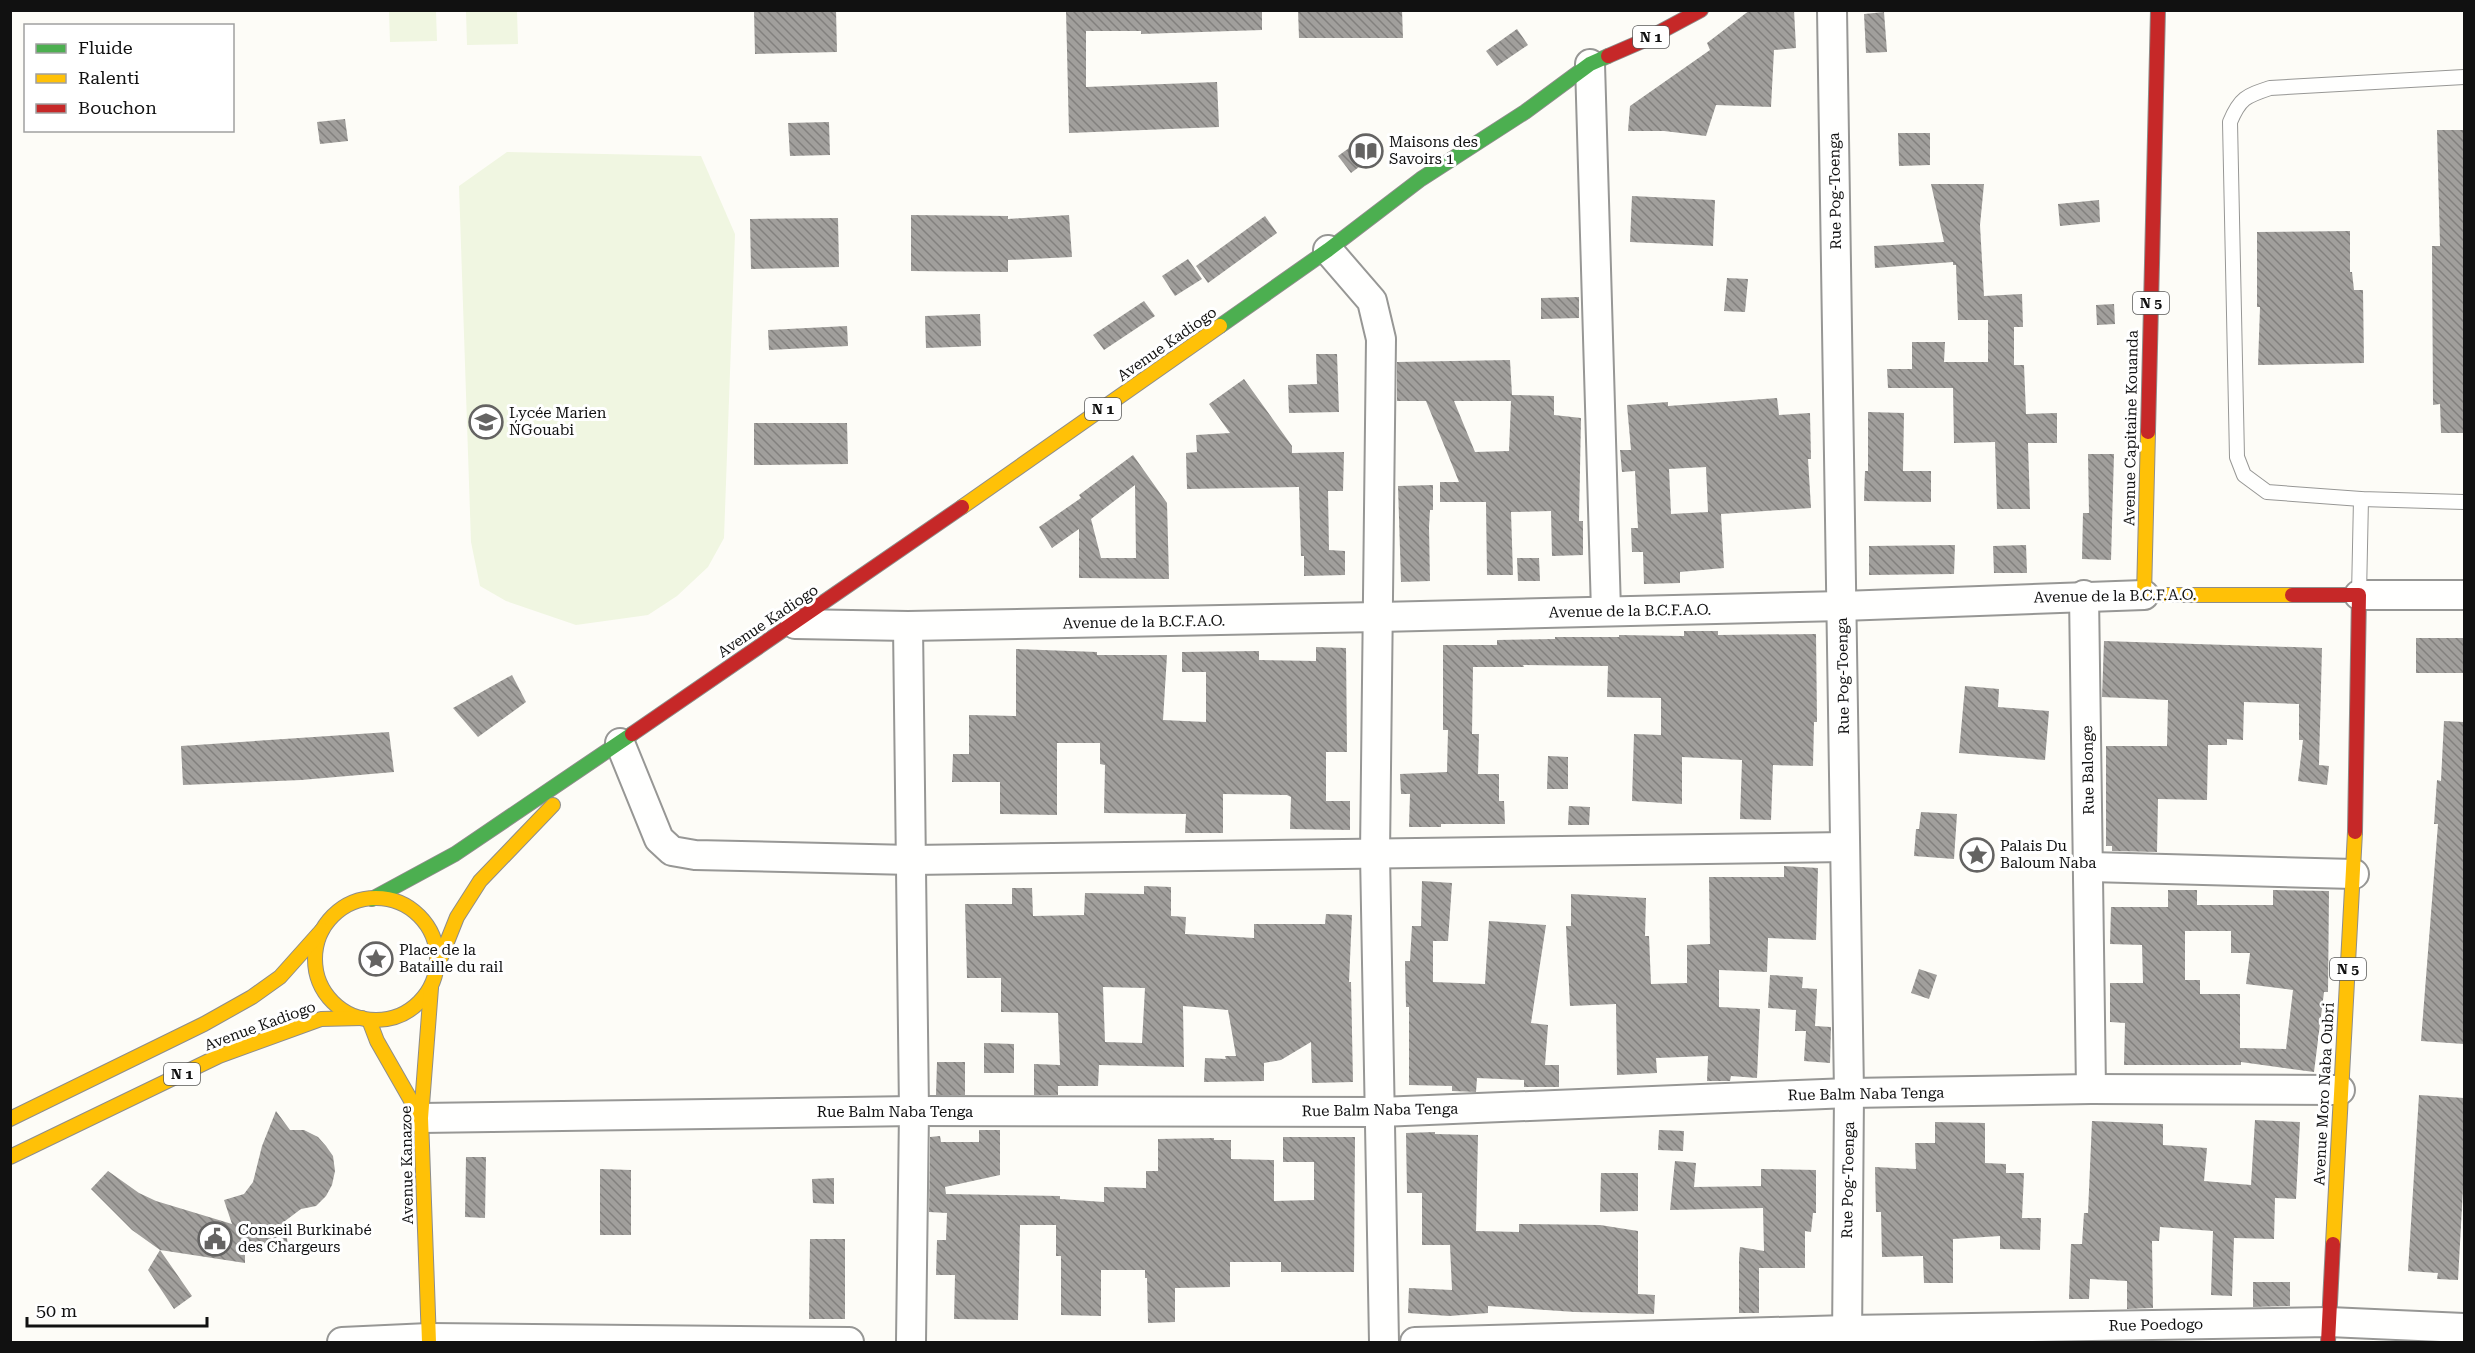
<svg xmlns="http://www.w3.org/2000/svg" width="2475" height="1353" viewBox="0 0 2475 1353" font-family="'Roboto Serif',serif">
  <style>
    .pitch { fill: #f0f6e1 }
    .building { fill: url(#building-back-hatch); fill-rule: evenodd }
    .lines { fill: none; stroke-linecap: round; stroke-linejoin: round }
    .lane-casing { stroke: #979795; stroke-width: 16 }
    .street-casing { stroke: #979795; stroke-width: 32 }
    .fast-casing { stroke: #8e8d8b; stroke-width: 16 }
    .slow-casing { stroke: #8e8d8b; stroke-width: 16 }
    .jam-casing { stroke: #8e8d8b; stroke-width: 16 }
    .lane { stroke: #fffffe; stroke-width: 14 }
    .street { stroke: #fffffe; stroke-width: 28 }
    .fast { stroke: #4caf50; stroke-width: 14 }
    .slow { stroke: #ffc107; stroke-width: 14 }
    .jam { stroke: #c62828; stroke-width: 14 }
    .labels { text-anchor: middle; dominant-baseline: central; stroke-width: 6; stroke-linejoin: round; paint-order: stroke }
    .shield { fill: #fff; stroke: #585858; stroke-width: 1.5 }
    .shield-label { font-size: 14px; font-weight: bold; fill: #111 }
    .poi-label { font-size: 15px; fill: #111; stroke: #fff; text-anchor: start }
    .street-label { font-size: 15px; fill: #111; stroke: #fff }
  </style>
  <defs>
    <pattern id="building-back-hatch" width="6" height="6" patternUnits="userSpaceOnUse" patternTransform="scale(1.5)"><rect width="6" height="6" fill="#a19f9c"/><path d="M-1 5l2 2M0 0l6 6M5-1l2 2" fill="none" stroke="#82807e"/></pattern>
  </defs>
  <rect width="100%" height="100%" fill="#fdfcf7"/>
  <g class="pitch">
    <polygon points="389,11 436,11 437,41 390,42"/>
    <polygon points="466,11 517,11 518,44 467,45"/>
    <polygon points="507,152 701,156 735,234 724,538 708,567 677,596 648,615 576,625 506,601 480,586 471,542 459,186"/>
  </g>
  <g class="building">
    <polygon points="754,10 836,10 837,52 755,54"/>
    <polygon points="1066,10 1262,10 1262,30 1141,34 1141,31 1086,31 1086,87 1217,82 1219,127 1069,133"/>
    <polygon points="1298,10 1402,10 1403,38 1299,38"/>
    <polygon points="1750,10 1794,10 1796,48 1774,50 1771,107 1716,105 1706,136 1664,131 1628,131 1630,106 1710,50 1707,43"/>
    <polygon points="1884,12 1887,52 1866,53 1864,14"/>
    <polygon points="1517,29 1528,45 1497,66 1486,51"/>
    <polygon points="345,119 348,141 320,144 317,122"/>
    <polygon points="829,122 830,155 790,156 788,123"/>
    <polygon points="2437,130 2464,130 2464,433 2441,433 2440,404 2433,405 2432,246 2440,246"/>
    <polygon points="1898,133 1930,133 1930,165 1899,166"/>
    <polygon points="1367,135 1379,152 1351,173 1338,156"/>
    <polygon points="1931,184 1984,184 1980,225 1984,296 2022,294 2023,327 2014,327 2014,365 2024,365 2026,414 2057,413 2057,443 2028,443 2030,509 1997,509 1995,442 1954,443 1953,388 1888,388 1887,369 1912,369 1912,342 1945,342 1944,362 1988,362 1988,320 1958,320 1956,265 1953,265 1953,262 1875,268 1874,246 1944,242"/>
    <polygon points="1632,196 1715,200 1713,246 1630,242"/>
    <polygon points="2099,200 2100,222 2060,226 2058,204"/>
    <polygon points="911,215 1008,216 1008,219 1069,215 1072,257 1008,260 1008,272 911,271"/>
    <polygon points="1265,216 1277,233 1208,283 1196,266"/>
    <polygon points="838,218 839,267 751,269 750,219"/>
    <polygon points="2350,231 2350,272 2352,272 2354,290 2363,290 2364,363 2258,365 2260,307 2257,307 2257,232"/>
    <polygon points="1188,259 1202,279 1175,296 1162,276"/>
    <polygon points="1727,278 1748,279 1745,312 1724,311"/>
    <polygon points="1579,297 1579,318 1541,319 1541,298"/>
    <polygon points="1144,301 1155,316 1104,350 1093,335"/>
    <polygon points="2114,304 2115,324 2097,325 2096,305"/>
    <polygon points="980,314 981,346 926,348 925,316"/>
    <polygon points="847,326 848,346 769,350 768,330"/>
    <polygon points="1316,354 1337,354 1339,412 1289,413 1288,385 1317,384"/>
    <path d="M 1510,360 L 1512,395 L 1554,396 L 1554,415 L 1581,418 L 1579,521 L 1583,521 L 1583,555 L 1552,556 L 1551,511 L 1511,512 L 1513,575 L 1487,575 L 1486,502 L 1440,502 L 1440,482 L 1459,482 L 1426,401 L 1397,401 L 1397,362 ZM 1454,401 L 1511,401 L 1509,451 L 1475,452 Z"/>
    <polygon points="1244,379 1292,446 1292,453 1344,452 1343,491 1328,491 1329,550 1345,551 1345,575 1304,576 1304,556 1301,556 1299,487 1187,489 1186,453 1197,452 1196,435 1230,433 1209,404"/>
    <path d="M 1777,398 L 1779,415 L 1810,413 L 1811,459 L 1808,459 L 1811,508 L 1721,514 L 1724,568 L 1680,572 L 1680,583 L 1644,584 L 1643,552 L 1632,552 L 1631,528 L 1638,528 L 1635,471 L 1622,472 L 1620,450 L 1631,450 L 1627,405 L 1668,402 L 1668,406 ZM 1706,467 L 1708,512 L 1671,514 L 1669,469 Z"/>
    <polygon points="1868,412 1904,413 1903,471 1931,471 1931,502 1864,501 1865,471 1868,471"/>
    <polygon points="754,423 847,423 848,464 754,465"/>
    <polygon points="2088,454 2114,454 2111,560 2082,559 2083,513 2089,513"/>
    <path d="M 1133,455 L 1167,503 L 1169,579 L 1079,578 L 1079,529 L 1052,548 L 1039,527 L 1081,498 L 1079,495 ZM 1135,485 L 1136,558 L 1101,558 L 1091,519 Z"/>
    <polygon points="1433,485 1433,510 1430,510 1429,527 1430,581 1401,582 1398,486"/>
    <polygon points="1955,545 1954,574 1869,575 1869,546"/>
    <polygon points="2026,545 2027,573 1994,573 1993,546"/>
    <polygon points="1517,558 1539,558 1540,581 1518,581"/>
    <polygon points="1684,631 1718,631 1718,635 1816,634 1817,722 1814,722 1813,766 1773,765 1771,820 1740,819 1742,760 1682,757 1682,804 1632,801 1634,734 1661,735 1661,698 1607,697 1608,666 1523,665 1524,667 1473,667 1472,734 1479,734 1478,774 1499,774 1499,801 1504,801 1505,824 1441,824 1441,827 1409,827 1410,794 1401,794 1400,774 1447,772 1448,730 1443,730 1443,645 1497,645 1497,640 1555,639 1555,637 1619,637 1619,635 1684,636"/>
    <rect x="2416" y="638" width="48" height="35"/>
    <polygon points="2104,641 2322,648 2319,765 2329,766 2327,785 2298,781 2303,740 2299,740 2299,704 2244,702 2243,740 2227,739 2227,745 2208,745 2207,800 2158,799 2157,852 2112,851 2112,846 2106,846 2106,746 2167,746 2168,700 2102,697"/>
    <polygon points="1316,647 1346,648 1347,752 1326,752 1326,801 1350,801 1350,830 1290,829 1291,797 1287,795 1223,794 1223,833 1185,833 1186,814 1104,813 1105,765 1100,764 1100,743 1057,743 1057,815 1000,814 1000,782 952,782 953,754 969,754 969,715 1016,716 1016,649 1097,652 1097,655 1167,655 1163,720 1206,722 1206,672 1182,672 1182,652 1259,651 1259,660 1316,661"/>
    <polygon points="512,675 526,702 478,737 453,708"/>
    <polygon points="1965,686 1999,689 1998,707 2049,711 2045,760 1959,753"/>
    <polygon points="2444,721 2464,722 2464,1044 2421,1041 2438,824 2434,824 2437,780 2441,781"/>
    <polygon points="389,732 394,772 301,780 183,785 181,746"/>
    <polygon points="1548,756 1568,757 1568,789 1547,789"/>
    <polygon points="1569,806 1590,807 1589,825 1568,825"/>
    <polygon points="1921,812 1957,814 1954,859 1914,856 1916,829 1919,829"/>
    <polygon points="1784,866 1818,868 1816,940 1768,938 1767,972 1719,970 1719,1007 1760,1009 1757,1078 1731,1076 1730,1081 1707,1081 1708,1056 1656,1058 1657,1073 1617,1075 1616,1004 1570,1006 1566,926 1571,926 1571,894 1646,898 1645,936 1649,936 1651,984 1687,983 1687,945 1710,944 1709,877 1784,877"/>
    <polygon points="1422,881 1452,883 1448,941 1433,941 1433,982 1485,984 1489,921 1546,925 1531,1023 1548,1025 1545,1065 1559,1065 1559,1087 1524,1087 1524,1080 1477,1078 1476,1092 1452,1091 1452,1086 1409,1085 1409,1007 1406,1007 1405,961 1410,961 1412,926 1421,926"/>
    <path d="M 1144,886 L 1171,887 L 1171,916 L 1186,917 L 1185,934 L 1254,938 L 1254,924 L 1325,924 L 1326,914 L 1352,915 L 1349,982 L 1351,982 L 1353,1082 L 1312,1083 L 1311,1042 L 1281,1060 L 1264,1063 L 1264,1081 L 1204,1082 L 1205,1058 L 1226,1059 L 1225,1056 L 1236,1056 L 1228,1010 L 1183,1006 L 1184,1067 L 1099,1065 L 1098,1086 L 1058,1086 L 1058,1095 L 1034,1095 L 1034,1064 L 1060,1065 L 1058,1013 L 1001,1012 L 1001,978 L 967,978 L 965,904 L 1012,904 L 1012,888 L 1032,888 L 1033,916 L 1084,915 L 1085,893 L 1144,894 ZM 1103,987 L 1145,988 L 1142,1043 L 1105,1042 Z"/>
    <path d="M 2168,890 L 2197,890 L 2197,905 L 2273,905 L 2273,890 L 2329,891 L 2328,992 L 2324,992 L 2314,1072 L 2241,1062 L 2241,1065 L 2124,1065 L 2125,1023 L 2110,1022 L 2110,983 L 2143,983 L 2142,945 L 2110,944 L 2111,907 L 2168,907 ZM 2185,931 L 2231,931 L 2231,953 L 2250,953 L 2246,984 L 2293,990 L 2286,1049 L 2240,1048 L 2240,994 L 2200,994 L 2200,980 L 2185,980 Z"/>
    <polygon points="1919,969 1937,975 1929,999 1911,993"/>
    <polygon points="1770,975 1803,977 1802,988 1817,989 1815,1026 1831,1027 1830,1063 1804,1061 1806,1031 1795,1031 1796,1010 1768,1008"/>
    <polygon points="984,1043 1014,1044 1014,1073 984,1073"/>
    <polygon points="937,1062 965,1062 965,1095 936,1095"/>
    <polygon points="2419,1095 2464,1098 2464,1170 2458,1280 2437,1279 2438,1273 2408,1271"/>
    <polygon points="276,1111 290,1130 304,1130 318,1137 326,1146 333,1156 335,1171 332,1185 326,1196 316,1206 301,1209 285,1221 288,1247 245,1248 245,1263 160,1250 192,1296 174,1309 148,1270 160,1250 132,1230 91,1189 108,1171 139,1193 156,1201 232,1224 224,1200 244,1194 253,1182 262,1146"/>
    <polygon points="2255,1120 2300,1122 2296,1199 2275,1198 2274,1239 2234,1238 2232,1296 2211,1295 2213,1231 2160,1227 2159,1241 2152,1241 2153,1308 2127,1309 2127,1281 2090,1279 2089,1299 2069,1299 2071,1244 2082,1244 2084,1213 2088,1213 2092,1121 2163,1124 2163,1145 2207,1148 2204,1181 2251,1185"/>
    <polygon points="1935,1122 1985,1123 1985,1163 2006,1164 2006,1173 2024,1173 2022,1218 2041,1218 2040,1250 2000,1249 2000,1236 1953,1239 1953,1283 1924,1283 1923,1256 1882,1257 1881,1212 1876,1212 1875,1167 1916,1169 1915,1143 1935,1143"/>
    <polygon points="979,1130 1000,1130 1000,1175 945,1187 946,1194 1060,1196 1060,1199 1104,1202 1104,1187 1146,1188 1146,1171 1158,1171 1158,1139 1214,1138 1214,1140 1231,1140 1231,1159 1274,1160 1274,1201 1314,1200 1314,1162 1283,1162 1283,1137 1355,1137 1354,1272 1281,1272 1281,1262 1230,1262 1230,1287 1175,1288 1175,1322 1148,1323 1147,1278 1145,1278 1145,1270 1101,1270 1101,1316 1061,1315 1061,1256 1056,1256 1056,1225 1020,1225 1018,1320 954,1319 955,1275 936,1275 937,1240 946,1240 947,1213 929,1212 930,1137 940,1136 941,1142 979,1142"/>
    <polygon points="1659,1130 1684,1131 1683,1151 1658,1150"/>
    <polygon points="1435,1132 1435,1134 1478,1135 1476,1231 1519,1232 1519,1224 1600,1225 1638,1231 1638,1294 1655,1295 1654,1314 1575,1312 1488,1306 1488,1313 1449,1316 1408,1313 1409,1288 1452,1290 1450,1245 1422,1245 1422,1193 1407,1193 1406,1133"/>
    <polygon points="466,1157 486,1157 485,1218 465,1217"/>
    <polygon points="1675,1161 1696,1163 1694,1187 1761,1186 1761,1169 1816,1170 1816,1213 1813,1213 1811,1232 1805,1231 1805,1268 1759,1268 1759,1313 1739,1313 1739,1258 1740,1247 1764,1251 1763,1208 1670,1210"/>
    <polygon points="600,1169 631,1170 631,1235 600,1235"/>
    <polygon points="1601,1173 1638,1173 1638,1211 1600,1212"/>
    <polygon points="834,1178 834,1204 813,1203 812,1179"/>
    <polygon points="810,1239 845,1239 845,1319 809,1319"/>
    <polygon points="2253,1282 2290,1282 2290,1306 2253,1307"/>
  </g>
  <g class="lines">
    <defs>
      <g id="lane">
        <path d="M 2464,77 L 2270,88 C 2246,96 2240,98 2230,122 L 2237,457 L 2244,475 L 2267,492 L 2361,499 L 2464,502"/>
        <polyline points="2359,595 2361,499"/>
      </g>
      <g id="street">
        <polyline points="1832,10 1849,1093 1847,1342"/>
        <polyline points="1590,64 1606,611"/>
        <polyline points="1328,250 1372,301 1381,339 1375,854 1384,1342"/>
        <polyline points="2084,595 2091,1089"/>
        <polyline points="2359,595 2464,595"/>
        <polyline points="795,624 908,626 1379,617 1842,606 2144,595"/>
        <polyline points="908,626 914,1111 911,1342"/>
        <polyline points="620,743 659,839 672,851 695,855 912,860 1845,847"/>
        <polyline points="2090,867 2354,874"/>
        <polyline points="421,1118 914,1111 1380,1112 1849,1093 2091,1089 2340,1090"/>
        <polyline points="342,1342 429,1338 849,1342"/>
        <polyline points="1415,1342 1847,1330 2329,1322 2464,1328"/>
      </g>
      <g id="fast">
        <polyline points="1220,326 1328,250 1421,179 1525,112 1590,64 1608,56"/>
        <polyline points="372,899 455,854 632,734"/>
      </g>
      <g id="slow">
        <polyline points="2148,432 2144,595 2292,595"/>
        <polyline points="962,507 1220,326"/>
        <circle cx="376" cy="959" r="61"/>
        <polyline points="437,967 457,917 480,881 553,805"/>
        <polyline points="369,1020 377,1041 421,1118"/>
        <polyline points="10,1119 204,1024 252,997 280,977 322,930"/>
        <polyline points="10,1157 219,1056 321,1019 362,1018"/>
        <polyline points="2333,1244 2355,832"/>
        <polyline points="429,1342 421,1118 431,988"/>
      </g>
      <g id="jam">
        <polyline points="1608,56 1645,40 1701,10"/>
        <polyline points="2148,432 2158,10"/>
        <polyline points="2292,595 2359,595 2355,832"/>
        <polyline points="632,734 962,507"/>
        <polyline points="2328,1342 2333,1244"/>
      </g>
    </defs>
    <use href="#lane" class="lane-casing"/>
    <use href="#street" class="street-casing"/>
    <use href="#fast" class="fast-casing"/>
    <use href="#slow" class="slow-casing"/>
    <use href="#jam" class="jam-casing"/>
    <use href="#lane" class="lane"/>
    <use href="#street" class="street"/>
    <use href="#fast" class="fast"/>
    <use href="#slow" class="slow"/>
    <use href="#jam" class="jam"/>
  </g>
  <defs>
    <symbol id="library-ring" viewBox="-11 -11 22 22"><circle r="9.5" fill="#fff" stroke="#646362" stroke-width="1.5"/><path d="M-6-4Q-3-5.5-.7-3.5V5Q-3 3-6 4ZM6-4Q3-5.5 .7-3.5V5Q3 3 6 4Z" fill="#646362"/></symbol>
    <symbol id="school-ring" viewBox="-11 -11 22 22"><circle r="9.5" fill="#fff" stroke="#646362" stroke-width="1.5"/><path d="M0-5L7-2L0 1L-7-2ZM-4 1L0 2.5L4 1V4Q0 6-4 4Z" fill="#646362"/></symbol>
    <symbol id="sight-ring" viewBox="-11 -11 22 22"><circle r="9.5" fill="#fff" stroke="#646362" stroke-width="1.5"/><path d="M0-6L1.8-2.2L6-1.7L2.9 1.2L3.7 5.4L0 3.3L-3.7 5.4L-2.9 1.2L-6-1.7L-1.8-2.2Z" fill="#646362"/></symbol>
    <symbol id="civic-ring" viewBox="-11 -11 22 22"><circle r="9.5" fill="#fff" stroke="#646362" stroke-width="1.5"/><path d="M-.6-6.5H3V-4.5H.6V-3L4-1V1h2V6H-6V1h2V-1L-.6-3ZM-1.2 2.5V6h2.4V2.5Z" fill="#646362"/></symbol>
  </defs>
  <g fill-rule="evenodd">
    <use href="#library-ring" x="1347" y="132" width="38" height="38"/>
    <use href="#school-ring" x="467" y="403" width="38" height="38"/>
    <use href="#sight-ring" x="1958" y="836" width="38" height="38"/>
    <use href="#sight-ring" x="357" y="940" width="38" height="38"/>
    <use href="#civic-ring" x="196" y="1220" width="38" height="38"/>
  </g>
  <g class="labels">
    <g class="shield">
      <rect x="1633" y="26" width="36" height="22" rx="4.5"/>
      <rect x="2133" y="292" width="36" height="22" rx="4.5"/>
      <rect x="1085" y="398" width="36" height="22" rx="4.5"/>
      <rect x="2330" y="958" width="36" height="22" rx="4.5"/>
      <rect x="164" y="1063" width="36" height="22" rx="4.5"/>
    </g>
    <g class="shield-label">
      <text x="1651" y="37">N 1</text>
      <text x="2151" y="303">N 5</text>
      <text x="1103" y="409">N 1</text>
      <text x="2348" y="969">N 5</text>
      <text x="182" y="1074">N 1</text>
    </g>
    <g class="poi-label">
      <text x="1389" y="142">Maisons des<tspan x="1389" dy="17">Savoirs 1</tspan></text>
      <text x="509" y="413">Lycée Marien<tspan x="509" dy="17">N´Gouabi</tspan></text>
      <text x="2000" y="846">Palais Du<tspan x="2000" dy="17">Baloum Naba</tspan></text>
      <text x="399" y="950">Place de la<tspan x="399" dy="17">Bataille du rail</tspan></text>
      <text x="238" y="1230">Conseil Burkinabé<tspan x="238" dy="17">des Chargeurs</tspan></text>
    </g>
    <g class="street-label">
      <text transform="translate(1835 191) rotate(-91)">Rue Pog-Toenga</text>
      <text transform="translate(1167 344) rotate(-35)">Avenue Kadiogo</text>
      <text transform="translate(2131 428) rotate(-89)">Avenue Capitaine Kouanda</text>
      <text transform="translate(2115 596) rotate(-1)">Avenue de la B.C.F.A.O.</text>
      <text transform="translate(1630 611) rotate(-1)">Avenue de la B.C.F.A.O.</text>
      <text transform="translate(768 621) rotate(-34)">Avenue Kadiogo</text>
      <text transform="translate(1144 622) rotate(-1)">Avenue de la B.C.F.A.O.</text>
      <text transform="translate(1843 676) rotate(-91)">Rue Pog-Toenga</text>
      <text transform="translate(2088 770) rotate(-91)">Rue Balonge</text>
      <text transform="translate(260 1026) rotate(-20)">Avenue Kadiogo</text>
      <text transform="translate(1866 1094) rotate(-1)">Rue Balm Naba Tenga</text>
      <text transform="translate(2324 1094) rotate(-87)">Avenue Moro Naba Oubri</text>
      <text transform="translate(1380 1110) rotate(-1)">Rue Balm Naba Tenga</text>
      <text x="895" y="1112">Rue Balm Naba Tenga</text>
      <text transform="translate(407 1165) rotate(-91)">Avenue Kanazoe</text>
      <text transform="translate(1848 1180) rotate(-89)">Rue Pog-Toenga</text>
      <text transform="translate(2156 1325) rotate(-1)">Rue Poedogo</text>
    </g>
  </g>
  <rect width="2475" height="1353" fill="none" stroke="#111111" stroke-width="24"/>
  <rect x="24" y="24" width="210" height="108" fill="#ffffff" stroke="#a0a0a0" stroke-width="1.5"/>
  <rect x="36" y="44" width="30" height="9" fill="#4caf50" stroke="#a0a0a0" stroke-width="1.5"/>
  <text x="78" y="54" font-size="18" fill="#111111">Fluide</text>
  <rect x="36" y="74" width="30" height="9" fill="#ffc107" stroke="#a0a0a0" stroke-width="1.5"/>
  <text x="78" y="84" font-size="18" fill="#111111">Ralenti</text>
  <rect x="36" y="104" width="30" height="9" fill="#c62828" stroke="#a0a0a0" stroke-width="1.5"/>
  <text x="78" y="114" font-size="18" fill="#111111">Bouchon</text>
  <path d="M27 1317v9h180v-9" fill="none" stroke="#111111" stroke-width="3"/>
  <text x="36" y="1317" font-size="18" fill="#111111" stroke="#ffffff" stroke-width="4.5" paint-order="stroke">50 m</text>
</svg>
